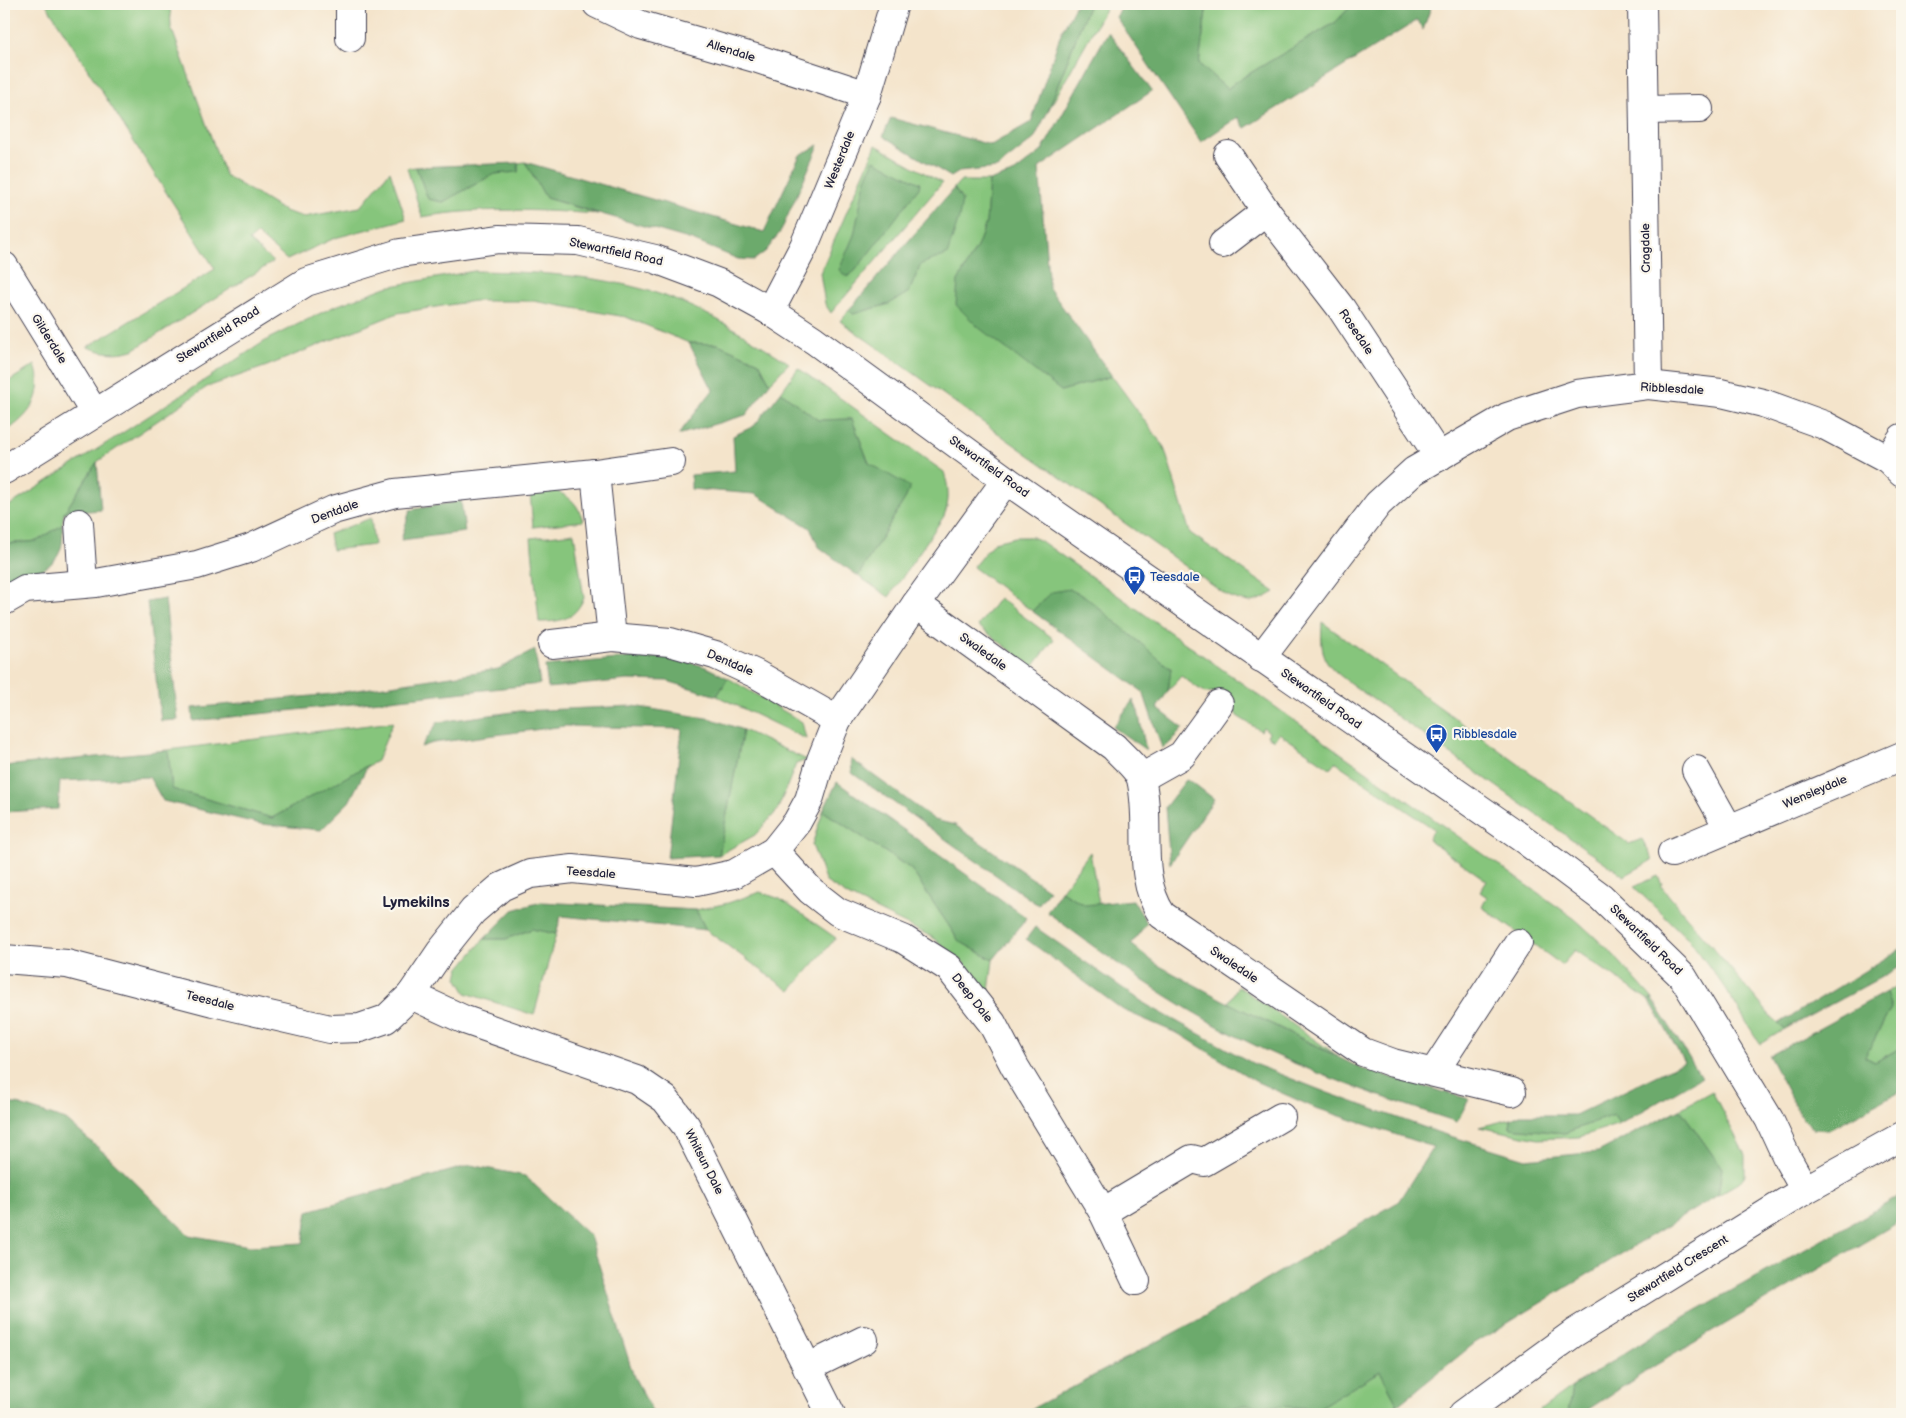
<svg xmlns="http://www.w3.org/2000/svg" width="1906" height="1418" viewBox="0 0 1906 1418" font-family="'Balsamiq Sans',sans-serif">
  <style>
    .green { fill: #86c57c; stroke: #54745c }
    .forest { fill: #6caa6c; stroke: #476654 }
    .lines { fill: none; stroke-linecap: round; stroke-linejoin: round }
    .minor-casing { stroke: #423f51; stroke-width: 30 }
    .minor { stroke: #fff; stroke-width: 28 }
    .labels { text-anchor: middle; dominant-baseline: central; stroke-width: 4.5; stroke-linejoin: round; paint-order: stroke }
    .street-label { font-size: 12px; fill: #22223b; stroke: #fbf7ec }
    .transit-label { font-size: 12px; fill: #164399; stroke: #fbf7ec; text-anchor: start }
    .quarter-label { font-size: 15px; font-weight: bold; fill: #22223b; stroke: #fbf7ec }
  </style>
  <rect width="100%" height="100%" fill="#fbf7ec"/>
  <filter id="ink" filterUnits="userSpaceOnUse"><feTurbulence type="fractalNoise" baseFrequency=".02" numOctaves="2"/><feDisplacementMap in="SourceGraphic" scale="10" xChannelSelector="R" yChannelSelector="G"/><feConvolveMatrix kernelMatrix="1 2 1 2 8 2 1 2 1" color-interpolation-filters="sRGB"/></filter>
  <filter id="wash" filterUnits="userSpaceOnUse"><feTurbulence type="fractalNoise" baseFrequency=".0096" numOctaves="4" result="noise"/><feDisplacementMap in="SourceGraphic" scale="20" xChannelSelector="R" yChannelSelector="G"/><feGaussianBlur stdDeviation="1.12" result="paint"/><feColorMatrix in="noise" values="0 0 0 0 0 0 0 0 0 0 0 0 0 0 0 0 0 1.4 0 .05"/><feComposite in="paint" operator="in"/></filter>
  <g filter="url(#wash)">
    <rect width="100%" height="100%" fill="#f4e4cb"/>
    <g class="green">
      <path d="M 46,4 L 170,4 L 171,27 L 225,175 L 284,211 L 304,217 L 360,207 L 390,171 L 406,219 L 335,238 L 287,260 L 257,234 L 249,241 L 273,262 L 133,350 C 115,355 104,353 87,347 L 215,269 Z"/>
      <polygon points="1089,4 1108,4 1048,111"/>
      <polygon points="1207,4 1350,4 1351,6 1336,22 1237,81 1227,89 1199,64"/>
      <polygon points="876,145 942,183 831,313 825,304 820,273"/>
      <path d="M 525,162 L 546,198 L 598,214 C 539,210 481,207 422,217 L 407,168 L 416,167 L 428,199 L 443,202 L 494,174 L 518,172 L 518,163 Z"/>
      <path d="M 960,181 L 989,181 L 986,223 L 978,245 L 958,281 L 1061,391 L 1112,376 L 1164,447 L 1190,533 L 1275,592 C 1254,604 1249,605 1226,595 L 840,321 L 849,310 L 853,314 L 889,304 L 909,292 L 921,264 L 962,200 L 954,188 Z"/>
      <path d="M 474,271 C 539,272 604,275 665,296 C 710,312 750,338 789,363 L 770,383 L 759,362 L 718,344 L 689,343 L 626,317 L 533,301 L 474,301 L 398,313 L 267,366 L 207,387 L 97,462 L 64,513 L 62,525 L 37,541 L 4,544 L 4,509 L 270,338 L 333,307 L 386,287 Z"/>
      <path d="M 35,365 C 46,397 29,416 4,433 L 4,384 Z"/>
      <path d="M 798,368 L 944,472 C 949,488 950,501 944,516 L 889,597 L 858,576 L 906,497 L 909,487 L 869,463 L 852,419 L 818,420 L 781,392 Z"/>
      <path d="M 556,491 C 572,498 578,504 583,521 L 533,527 L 530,493 Z"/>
      <polygon points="371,518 374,545 332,550 329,534"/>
      <path d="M 574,533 L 584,598 C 574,620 560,622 539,622 L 531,538 Z"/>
      <polygon points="1015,537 1032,537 1041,541 1575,919 1610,951 1652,998 1650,1001 1575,950 1562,965 1482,907 1487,897 1480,892 1487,881 1428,839 1434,829 1335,762 1330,768 1279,733 1274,740 1267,736 1269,732 1263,727 1261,731 1237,716 1232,705 1212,692 1205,693 1181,676 1168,691 1171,668 1052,592 1032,611 973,567 994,542"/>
      <polygon points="999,598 1054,639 1033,667 978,626"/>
      <path d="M 1322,622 L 1629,844 L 1642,839 L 1653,860 L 1624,876 L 1354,686 C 1324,664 1320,660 1322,622 Z"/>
      <polygon points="728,678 802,722 806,739 717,696"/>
      <polygon points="393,722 377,761 272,818 172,789 168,750"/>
      <polygon points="743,730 807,760 796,764 777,811 755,835 719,855"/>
      <polygon points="823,811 911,869 959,941 993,960 989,991 961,960 932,937 850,897 826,882 812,845"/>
      <polygon points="1090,852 1099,904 1085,906 1061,891"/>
      <polygon points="1658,876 1662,884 1660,885 1773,1019 1785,1029 1760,1044 1725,988 1691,942 1634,887"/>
      <polygon points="760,892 780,899 836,938 790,991 706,930 696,910 728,903"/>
      <polygon points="532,929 556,934 534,1015 466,993 457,978 459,969 484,939 506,939"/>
      <polygon points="1902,983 1902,1047 1875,1062 1865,1057 1891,1008 1886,992"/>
      <polygon points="1238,986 1338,1056 1228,1003"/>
      <polygon points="1712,1091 1745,1155 1745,1175 1739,1183 1718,1195 1722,1168 1680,1109"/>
      <polygon points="1613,1115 1620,1124 1579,1137 1538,1139 1479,1127 1511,1119 1510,1128 1565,1133"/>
      <polygon points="1380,1371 1398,1405 1388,1414 1212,1414 1243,1405 1319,1408"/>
      <polygon points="1572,1387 1568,1414 1535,1414"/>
    </g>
    <g class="forest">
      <polygon points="1076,4 1089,4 1048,111 1034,139 997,168 959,172 951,177 883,136 891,118 991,145 1031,122 1061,33"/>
      <polygon points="1124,4 1207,4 1199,64 1227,89 1237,81 1336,22 1351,6 1350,4 1432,4 1423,30 1418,20 1245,128 1238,117 1201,142 1116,17"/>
      <polygon points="1108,32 1152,91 1039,168 1049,288 1112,376 1061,391 978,327 956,305 958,281 978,245 986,223 989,181 1015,172 1042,151"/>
      <polygon points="819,145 781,231 766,251 754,260 738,259 692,240 546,198 525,162 764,232 800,155"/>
      <polygon points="874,160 920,183 919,188 855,271 847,277 839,270 854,235 865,181"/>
      <polygon points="518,163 518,172 494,174 443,202 428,199 416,167"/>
      <polygon points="954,188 962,200 959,218 947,255 921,264 909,292 889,304 853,314 849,310"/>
      <polygon points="689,343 718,344 759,362 770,383 746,415 678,435 713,390"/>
      <polygon points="781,392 818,420 852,419 869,463 910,487 906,497 858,576 819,547 810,528 755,494 691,489 691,475 735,471 733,436 754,426"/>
      <polygon points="97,462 101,510 64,513"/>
      <polygon points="461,501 465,532 401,540 410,510"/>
      <path d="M 62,525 C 68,570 36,570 4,588 L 4,544 L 37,541 Z"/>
      <polygon points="1069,589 1086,597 1171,669 1168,691 1157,708 1183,728 1171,742 1162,748 1143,692 1032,611 1052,592"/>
      <polygon points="165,599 178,720 161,721 147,602"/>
      <polygon points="535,650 540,684 193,721 192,708 331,694 498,669"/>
      <polygon points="636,657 677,658 706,667 728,678 717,696 667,681 628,680 548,688 545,666"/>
      <polygon points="1133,700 1138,711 1146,750 1113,727"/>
      <polygon points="633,706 712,719 743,730 719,855 667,858 682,729 565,726 433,743 421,747 438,722 520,711"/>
      <polygon points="168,750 172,789 272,818 368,765 349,802 321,830 261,824 163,801 149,777 60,781 58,809 4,812 4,766"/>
      <polygon points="851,759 935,820 955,825 1049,890 1038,905 852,773"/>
      <polygon points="1186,780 1192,782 1214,799 1170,864 1165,807"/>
      <polygon points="837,782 1027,918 993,960 959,941 911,869 823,811"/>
      <path d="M 1061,891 L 1085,905 L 1133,900 L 1147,923 L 1131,944 L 1156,964 L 1221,999 L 1362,1069 L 1469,1099 L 1457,1122 C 1382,1097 1308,1073 1238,1037 C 1170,1002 1108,958 1047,912 Z"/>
      <polygon points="541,902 696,910 706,930 561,916 556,934 532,929 506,939 484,939 513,910"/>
      <polygon points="1035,927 1147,1005 1254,1064 1328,1093 1440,1133 1526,1159 1598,1152 1680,1109 1722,1168 1718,1195 1475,1343 1398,1405 1380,1371 1319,1408 1243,1405 1212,1414 1022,1414 1198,1320 1398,1202 1433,1147 1313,1107 1255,1081 1183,1036 1123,1010 1026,939"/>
      <polygon points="1902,948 1902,966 1785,1029 1778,1024"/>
      <polygon points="1886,992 1891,1008 1865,1057 1875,1062 1902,1047 1902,1090 1828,1130 1813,1129 1802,1119 1769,1056"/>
      <polygon points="1652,998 1701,1077 1620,1124 1613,1115 1565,1133 1510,1128 1511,1119 1520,1115 1575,1115 1684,1062 1650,1001"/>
      <polygon points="4,1104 17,1104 66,1120 109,1157 189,1235 250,1246 303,1243 308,1211 471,1165 525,1176 590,1236 634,1377 654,1414 4,1414"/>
      <polygon points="1902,1195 1902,1220 1656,1365 1581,1414 1568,1414 1572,1387 1656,1333"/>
    </g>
  </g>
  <g filter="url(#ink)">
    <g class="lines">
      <defs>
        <g id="minor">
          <polyline points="350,4 350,38"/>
          <polyline points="597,4 641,25 755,58 867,95"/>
          <polyline points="1642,4 1648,385"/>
          <polyline points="1644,110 1699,109"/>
          <polyline points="1228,155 1266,211 1341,308 1439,457"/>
          <polyline points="1223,244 1266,211"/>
          <polyline points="4,266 94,412"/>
          <polyline points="770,311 804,246 867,95 894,4"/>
          <polyline points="1888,459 1902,438"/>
          <polyline points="4,470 306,282 400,253 499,239 578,241 655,259 719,283 770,311 814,340 1006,480 1526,841 1601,897 1683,977 1769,1119 1788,1160 1805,1190"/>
          <polyline points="595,473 612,637"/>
          <polyline points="79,523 83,584"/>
          <polyline points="4,601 25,589 96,583 197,565 251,548 333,510 395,493 595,473 671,462"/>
          <path d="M 916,604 L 1114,747 C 1121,755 1138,769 1141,779 C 1152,825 1135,874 1162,915 L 1363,1052 L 1393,1063 L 1512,1092"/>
          <polyline points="552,644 612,637 670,642 715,655 756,674 837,720"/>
          <polyline points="1261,658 1378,504 1414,471 1507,417 1577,394 1648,385 1721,393 1763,403 1824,425 1888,459 1902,473"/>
          <polyline points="1696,770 1729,829"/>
          <polyline points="1141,778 1182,755 1219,704"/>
          <polyline points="774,851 811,891 838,912 903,939 949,968 992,1023 1015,1067 1103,1212 1136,1281"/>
          <polyline points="1672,853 1902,756"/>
          <polyline points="4,959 67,964 213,1002 330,1029 360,1028 386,1019 411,995 441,951 473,911 501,887 530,874 573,869 696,882 734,874 774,851 797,822 809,800 821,760 837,720 916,604 1006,480"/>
          <polyline points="411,995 465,1020 637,1080 665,1099 686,1126 831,1414"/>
          <polyline points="1434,1072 1518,943"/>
          <polyline points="1103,1212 1192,1159 1204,1162 1281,1117"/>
          <polyline points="807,1368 864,1340"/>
          <polyline points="1463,1414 1574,1333 1805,1190 1902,1136"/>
        </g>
      </defs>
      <use href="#minor" class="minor-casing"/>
      <use href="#minor" class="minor"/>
    </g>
  </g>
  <defs>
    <symbol id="bus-pin" viewBox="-11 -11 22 30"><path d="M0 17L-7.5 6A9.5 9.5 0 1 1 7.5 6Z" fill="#1a4fb4" stroke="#fbf7ec"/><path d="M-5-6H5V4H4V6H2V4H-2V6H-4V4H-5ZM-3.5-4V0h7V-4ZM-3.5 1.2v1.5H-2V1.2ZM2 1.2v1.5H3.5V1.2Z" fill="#fff"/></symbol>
  </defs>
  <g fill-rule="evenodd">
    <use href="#bus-pin" x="1122" y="564" width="25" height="34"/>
    <use href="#bus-pin" x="1424" y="722" width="25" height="34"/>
  </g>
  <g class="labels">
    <g class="street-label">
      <text transform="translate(731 51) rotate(17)">Allendale</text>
      <text transform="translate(840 160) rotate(-68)">Westerdale</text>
      <text transform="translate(1646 248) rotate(-91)">Cragdale</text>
      <text transform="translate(616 252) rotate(12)">Stewartfield Road</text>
      <text transform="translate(1356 332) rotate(56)">Rosedale</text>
      <text transform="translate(218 335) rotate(-32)">Stewartfield Road</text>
      <text transform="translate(49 339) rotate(58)">Gilderdale</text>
      <text transform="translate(1672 389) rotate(3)">Ribblesdale</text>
      <text transform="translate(989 467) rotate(36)">Stewartfield Road</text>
      <text transform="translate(335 512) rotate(-20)">Dentdale</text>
      <text transform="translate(983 652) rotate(36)">Swaledale</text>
      <text transform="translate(730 663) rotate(23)">Dentdale</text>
      <text transform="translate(1321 699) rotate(35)">Stewartfield Road</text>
      <text transform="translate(1815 792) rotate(-23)">Wensleydale</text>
      <text transform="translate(591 873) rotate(4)">Teesdale</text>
      <text transform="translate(1646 940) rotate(44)">Stewartfield Road</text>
      <text transform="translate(1234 965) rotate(34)">Swaledale</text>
      <text transform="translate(972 998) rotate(52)">Deep Dale</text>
      <text transform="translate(210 1001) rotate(14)">Teesdale</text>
      <text transform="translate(704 1162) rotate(63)">Whitsun Dale</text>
      <text transform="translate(1678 1269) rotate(-32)">Stewartfield Crescent</text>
    </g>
    <g class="transit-label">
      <text x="1150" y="577">Teesdale</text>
      <text x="1453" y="734">Ribblesdale</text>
    </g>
    <g class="quarter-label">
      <text x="416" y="902">Lymekilns</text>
    </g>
  </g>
  <rect width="1906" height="1418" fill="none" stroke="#fbf7ec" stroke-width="20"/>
</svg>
